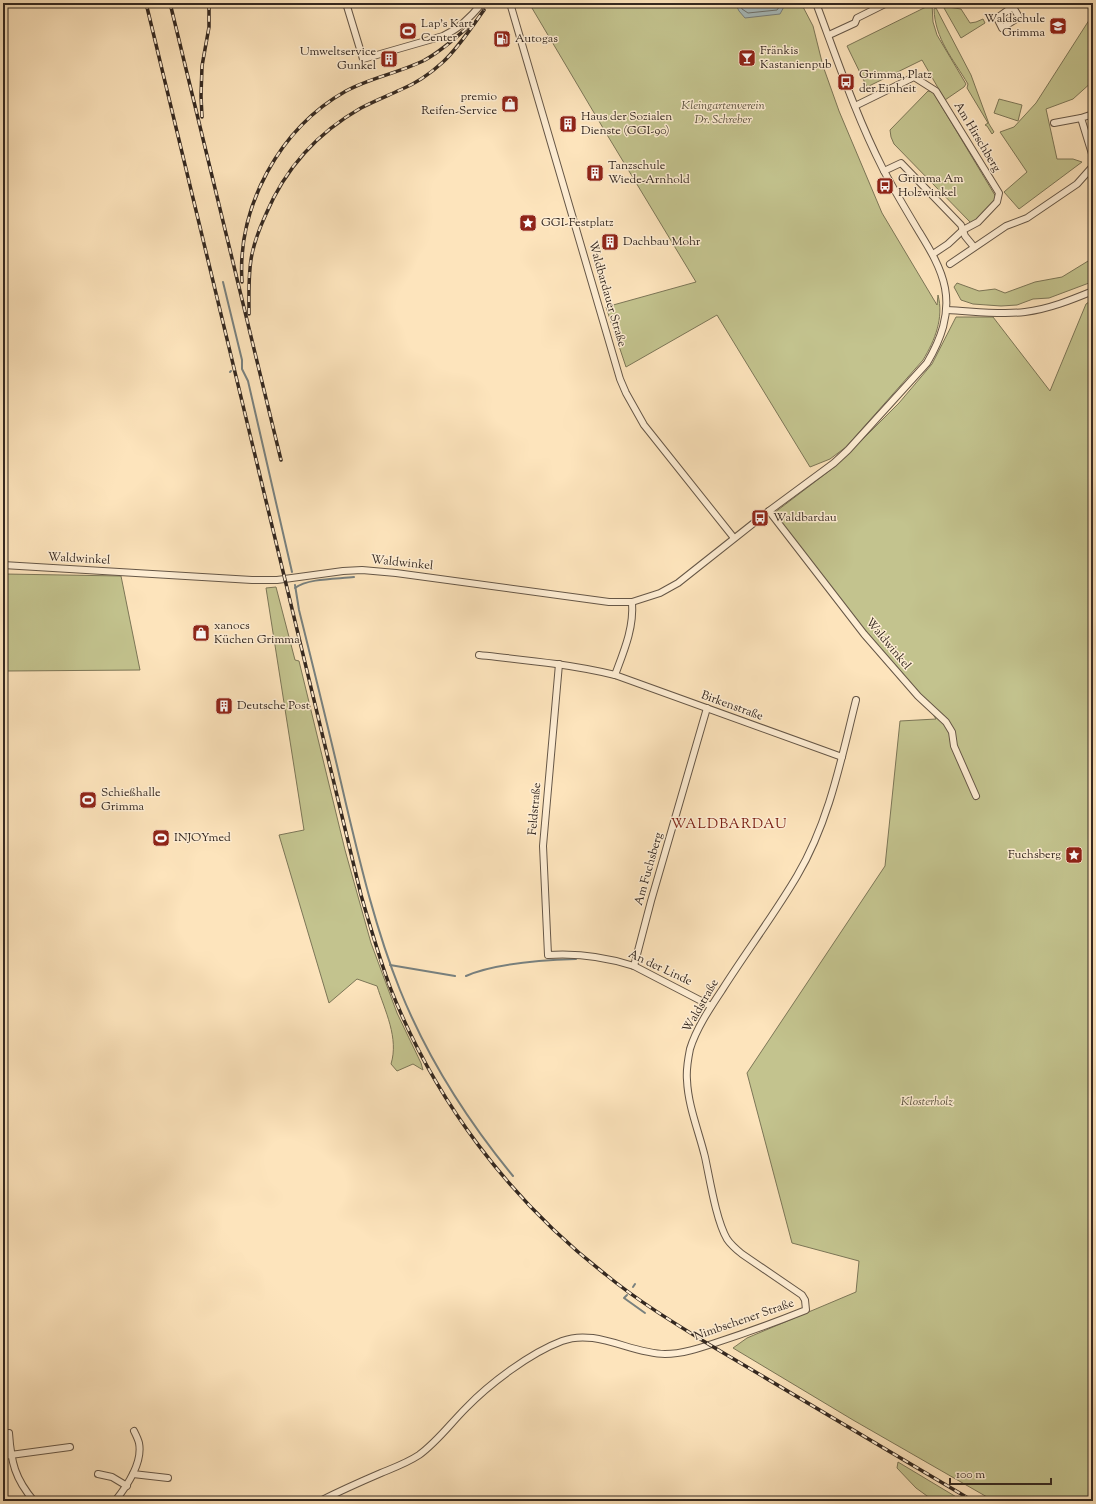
<svg xmlns="http://www.w3.org/2000/svg" width="1096" height="1504" viewBox="0 0 1096 1504" font-family="'Sorts Mill Goudy',serif">
  <style>
    .green { fill: #c3c38e; stroke: #7c7657 }
    .water { fill: #a6bbbd; stroke: #78807e }
    .lines { fill: none; stroke-linecap: round; stroke-linejoin: round }
    .shore { stroke: #6d726e; stroke-width: 1 }
    .stream { stroke: #78807e; stroke-width: 2 }
    .minor-casing { stroke: #665747; stroke-width: 8 }
    .minor { stroke: #feedd3; stroke-width: 6 }
    .rail-casing { stroke: #342820; stroke-width: 3.5 }
    .rail { stroke: #feedd3; stroke-width: 2; stroke-dasharray: 6; stroke-linecap: butt }
    .labels { text-anchor: middle; dominant-baseline: central; stroke-width: 3; stroke-linejoin: round; paint-order: stroke }
    .poi-label { font-size: 12px; fill: #342820; stroke: #feedd3; text-anchor: start }
    .park-label { font-size: 12px; font-style: italic; fill: #584f3c; stroke: #feedd3 }
    .street-label { font-size: 12px; fill: #342820; stroke: #feedd3 }
    .quarter-label { font-size: 14px; letter-spacing: 1px; fill: #7a1f14; stroke: #feedd3 }
  </style>
  <rect width="100%" height="100%" fill="#fde4bc"/>
  <filter id="stains"><feTurbulence type="fractalNoise" baseFrequency=".005" numOctaves="4"/><feColorMatrix values="0 0 0 0 .2 0 0 0 0 .09 0 0 0 0 .02 0 0 0 .5 -.17"/></filter>
  <radialGradient id="worn" r=".72"><stop offset=".6" stop-color="#630" stop-opacity="0"/><stop offset="1" stop-color="#630" stop-opacity=".3"/></radialGradient>
  <g class="green">
    <path d="M 529,3 L 801,3 L 813,26 L 823,66 L 839,111 L 882,213 L 937,305 L 938,295 C 944,318 935,340 923,360 L 846,447 L 830,459 L 810,467 L 717,315 L 626,367 L 606,307 L 696,282 L 606,133 Z"/>
    <polygon points="932,4 933,22 937,35 966,84 964,87 945,100 922,60 867,87 847,46"/>
    <polygon points="948,7 961,9 970,23 976,22 983,19 985,23 961,38 944,8"/>
    <path d="M 936,8 L 971,75 L 989,124 L 994,132 L 992,134 L 987,126 L 985,125 L 988,123 L 967,88 L 968,84 C 953,59 935,39 934,9 Z"/>
    <polygon points="1093,14 1093,81 1073,99 1046,109 1057,159 1073,159 1082,162 1019,209 1004,192 1027,172 1000,132 1014,127 1036,103"/>
    <path d="M 928,91 L 933,92 L 996,197 C 993,208 980,217 971,223 L 894,144 L 891,137 L 890,130 Z"/>
    <polygon points="999,99 1022,105 1018,121 994,113"/>
    <polygon points="1093,258 1093,280 1089,283 1049,298 1033,299 1017,305 1001,306 973,304 961,300 954,287 957,283 979,291 995,289 1005,293 1035,282 1062,277"/>
    <polygon points="1093,299 1093,1501 994,1501 853,1420 733,1348 747,1338 856,1292 859,1261 792,1243 747,1073 885,866 900,721 936,719 921,696 892,667 774,513 837,465 899,403 932,364 956,317 993,317 1050,391 1086,304"/>
    <polygon points="5,574 121,576 140,670 7,671 5,639"/>
    <path d="M 276,587 L 295,660 L 299,661 L 345,850 L 371,943 L 397,1013 L 421,1063 L 423,1070 L 413,1064 L 397,1071 L 391,1064 C 399,1038 385,1011 377,986 L 357,979 L 329,1003 L 279,835 L 304,830 L 266,588 Z"/>
    <polygon points="898,1462 963,1501 934,1501 916,1488 897,1468"/>
  </g>
  <polygon class="water" points="739,3 786,3 780,14 745,18 739,11 736,5"/>
  <g class="lines">
    <polyline class="shore" points="740,3 742,9 748,13 777,10 782,3"/>
    <g class="stream">
      <polyline points="223,282 242,360 242,369 248,381 292,572"/>
      <polyline points="230,372 231,371"/>
      <path d="M 295,585 L 299,610 C 315,674 331,739 346,804 C 361,867 376,930 400,990 C 427,1057 467,1120 513,1176"/>
      <path d="M 295,588 C 308,578 338,579 354,577"/>
      <polyline points="390,965 455,976"/>
      <path d="M 466,976 C 495,963 545,960 576,959"/>
      <polyline points="633,1287 635,1284"/>
      <polyline points="627,1295 624,1298 645,1313"/>
    </g>
    <defs>
      <g id="minor">
        <path d="M 346,3 L 363,59 L 443,36 C 459,29 471,17 482,3"/>
        <polyline points="510,3 620,379 626,393 644,425 734,538"/>
        <path d="M 1013,7 L 1019,17 L 1002,28 L 997,18 C 1004,13 1011,8 1018,3"/>
        <polyline points="829,35 855,23 857,18 887,3"/>
        <polyline points="855,106 914,77 936,91 999,193 997,202 978,222 963,230 948,244 933,254"/>
        <polyline points="1093,114 1081,118 1093,157"/>
        <polyline points="1054,123 1081,118"/>
        <polyline points="884,171 901,163 961,225 965,236 974,247"/>
        <polyline points="950,264 1006,226 1027,218 1077,184 1093,166"/>
        <path d="M 947,310 C 972,311 999,315 1025,312 C 1049,309 1071,300 1093,291"/>
        <polyline points="769,511 864,634 918,696 946,722 952,732 954,746 976,796"/>
        <path d="M 3,565 L 252,580 L 277,580 L 343,571 L 362,570 L 396,573 L 609,602 L 632,602 L 660,593 L 678,583 L 769,511 L 834,463 L 848,450 L 927,363 C 941,339 950,315 945,288 C 941,267 929,248 918,230 C 906,210 894,190 883,169 C 856,116 837,59 816,3"/>
        <path d="M 479,655 C 524,660 570,664 615,675 L 842,757"/>
        <path d="M 559,664 L 543,846 L 548,955 C 578,953 606,957 634,966 L 711,1006"/>
        <path d="M 615,675 C 624,651 634,628 632,602"/>
        <polyline points="634,966 651,901 707,708"/>
        <path d="M 9,1433 C 11,1462 15,1479 34,1501"/>
        <polyline points="3,1456 70,1447"/>
        <polyline points="98,1474 112,1477 127,1486"/>
        <polyline points="133,1474 168,1478"/>
        <path d="M 115,1501 C 127,1486 143,1463 139,1443 C 138,1439 136,1435 134,1431"/>
        <path d="M 320,1501 C 340,1491 360,1482 381,1473 C 393,1468 407,1463 419,1455 C 437,1442 450,1424 466,1408 C 489,1384 530,1353 562,1341 C 596,1328 631,1354 665,1354 C 682,1354 700,1348 715,1343 C 746,1333 776,1322 806,1310 L 805,1300 L 802,1295 L 742,1254 C 737,1250 731,1245 727,1239 C 716,1220 710,1180 705,1157 C 699,1132 688,1106 687,1080 C 686,1070 688,1059 690,1049 C 696,1029 710,1008 722,990 C 746,952 774,915 797,876 C 829,822 841,760 856,700"/>
      </g>
    </defs>
    <use href="#minor" class="minor-casing"/>
    <use href="#minor" class="minor"/>
    <defs>
      <g id="rail">
        <path d="M 146,3 L 361,895 C 370,926 379,957 390,987 C 434,1100 510,1200 605,1274 C 638,1301 674,1323 710,1345 L 973,1501"/>
        <polyline points="170,3 281,460"/>
        <polyline points="202,117 201,96 202,66 209,27 209,3"/>
        <path d="M 242,282 C 237,206 280,128 346,91 C 370,78 398,73 423,61 C 439,53 453,40 467,28"/>
        <path d="M 249,314 C 249,294 248,273 252,254 C 255,240 260,227 266,214 C 286,167 317,133 361,108 C 374,101 387,96 400,90 C 415,84 431,73 443,62 C 459,47 471,28 484,10"/>
      </g>
    </defs>
    <use href="#rail" class="rail-casing"/>
    <use href="#rail" class="rail"/>
  </g>
  <defs>
    <symbol id="school-square" viewBox="-11 -11 22 22"><rect x="-9" y="-9" width="18" height="18" rx="4" fill="#8f2418" stroke="#feedd3"/><path d="M0-5L7-2L0 1L-7-2ZM-4 1L0 2.5L4 1V4Q0 6-4 4Z" fill="#fff"/></symbol>
    <symbol id="stadium-square" viewBox="-11 -11 22 22"><rect x="-9" y="-9" width="18" height="18" rx="4" fill="#8f2418" stroke="#feedd3"/><path d="M0-5a6.5 5 0 1 0 0 10a6.5 5 0 1 0 0-10ZM-3.5-1.8h7v3.6h-7Z" fill="#fff"/></symbol>
    <symbol id="fuel-square" viewBox="-11 -11 22 22"><rect x="-9" y="-9" width="18" height="18" rx="4" fill="#8f2418" stroke="#feedd3"/><path d="M-5.5-6h7V0h2V4h1.3V-2.5L3-4.5l.8-.8L6-3V5H2.5V1h-1V6h-7ZM-4.2-4.7v3.2H.2V-4.7Z" fill="#fff"/></symbol>
    <symbol id="bar-square" viewBox="-11 -11 22 22"><rect x="-9" y="-9" width="18" height="18" rx="4" fill="#8f2418" stroke="#feedd3"/><path d="M-6-5H6L.8 .8V4.5H3.5V6h-7V4.5H-.8V.8Z" fill="#fff"/></symbol>
    <symbol id="building-square" viewBox="-11 -11 22 22"><rect x="-9" y="-9" width="18" height="18" rx="4" fill="#8f2418" stroke="#feedd3"/><path d="M-4-6H4V6H1V3H-1V6H-4ZM-2.5-4.3h1.7v1.8h-1.7ZM.8-4.3h1.7v1.8H.8ZM-2.5-1h1.7V.8h-1.7ZM.8-1h1.7V.8H.8Z" fill="#fff"/></symbol>
    <symbol id="bus-square" viewBox="-11 -11 22 22"><rect x="-9" y="-9" width="18" height="18" rx="4" fill="#8f2418" stroke="#feedd3"/><path d="M-5-6H5V4H4V6H2V4H-2V6H-4V4H-5ZM-3.5-4V0h7V-4ZM-3.5 1.2v1.5H-2V1.2ZM2 1.2v1.5H3.5V1.2Z" fill="#fff"/></symbol>
    <symbol id="shop-square" viewBox="-11 -11 22 22"><rect x="-9" y="-9" width="18" height="18" rx="4" fill="#8f2418" stroke="#feedd3"/><path d="M-5-2.5h2.3a2.7 3.5 0 0 1 5.4 0H5L5.5 6h-11ZM-1.5-2.5h3a1.5 2.3 0 0 0-3 0Z" fill="#fff"/></symbol>
    <symbol id="sight-square" viewBox="-11 -11 22 22"><rect x="-9" y="-9" width="18" height="18" rx="4" fill="#8f2418" stroke="#feedd3"/><path d="M0-6L1.8-2.2L6-1.7L2.9 1.2L3.7 5.4L0 3.3L-3.7 5.4L-2.9 1.2L-6-1.7L-1.8-2.2Z" fill="#fff"/></symbol>
  </defs>
  <g fill-rule="evenodd">
    <use href="#school-square" x="1048" y="16" width="20" height="20"/>
    <use href="#stadium-square" x="398" y="21" width="20" height="20"/>
    <use href="#fuel-square" x="492" y="29" width="20" height="20"/>
    <use href="#bar-square" x="737" y="48" width="20" height="20"/>
    <use href="#building-square" x="379" y="49" width="20" height="20"/>
    <use href="#bus-square" x="836" y="72" width="20" height="20"/>
    <use href="#shop-square" x="500" y="94" width="20" height="20"/>
    <use href="#building-square" x="558" y="114" width="20" height="20"/>
    <use href="#building-square" x="585" y="163" width="20" height="20"/>
    <use href="#bus-square" x="875" y="176" width="20" height="20"/>
    <use href="#sight-square" x="518" y="213" width="20" height="20"/>
    <use href="#building-square" x="600" y="232" width="20" height="20"/>
    <use href="#bus-square" x="750" y="508" width="20" height="20"/>
    <use href="#shop-square" x="191" y="623" width="20" height="20"/>
    <use href="#building-square" x="214" y="696" width="20" height="20"/>
    <use href="#stadium-square" x="78" y="790" width="20" height="20"/>
    <use href="#stadium-square" x="151" y="828" width="20" height="20"/>
    <use href="#sight-square" x="1064" y="845" width="20" height="20"/>
  </g>
  <g class="labels">
    <g class="poi-label">
      <text x="1045" y="19" text-anchor="end">Waldschule<tspan x="1045" dy="14">Grimma</tspan></text>
      <text x="421" y="24">Lap's Kart<tspan x="421" dy="14">Center</tspan></text>
      <text x="515" y="39">Autogas</text>
      <text x="760" y="51">Fränkis<tspan x="760" dy="14">Kastanienpub</tspan></text>
      <text x="376" y="52" text-anchor="end">Umweltservice<tspan x="376" dy="14">Gunkel</tspan></text>
      <text x="859" y="75">Grimma, Platz<tspan x="859" dy="14">der Einheit</tspan></text>
      <text x="497" y="97" text-anchor="end">premio<tspan x="497" dy="14">Reifen-Service</tspan></text>
      <text x="581" y="117">Haus der Sozialen<tspan x="581" dy="14">Dienste (GGI-90)</tspan></text>
      <text x="608" y="166">Tanzschule<tspan x="608" dy="14">Wiede-Arnhold</tspan></text>
      <text x="898" y="179">Grimma Am<tspan x="898" dy="14">Holzwinkel</tspan></text>
      <text x="541" y="223">GGI-Festplatz</text>
      <text x="623" y="242">Dachbau Mohr</text>
      <text x="773" y="518">Waldbardau</text>
      <text x="214" y="626">xanocs<tspan x="214" dy="14">Küchen Grimma</tspan></text>
      <text x="237" y="706">Deutsche Post</text>
      <text x="101" y="793">Schießhalle<tspan x="101" dy="14">Grimma</tspan></text>
      <text x="174" y="838">INJOYmed</text>
      <text x="1061" y="855" text-anchor="end">Fuchsberg</text>
    </g>
    <g class="park-label">
      <text x="723" y="106">Kleingartenverein<tspan x="723" dy="14">Dr. Schreber</tspan></text>
      <text x="927" y="1102">Klosterholz</text>
    </g>
    <g class="street-label">
      <text transform="translate(977 137) rotate(59)">Am Hirschberg</text>
      <text transform="translate(607 294) rotate(74)">Waldbardauer Straße</text>
      <text transform="translate(79 559) rotate(3)">Waldwinkel</text>
      <text transform="translate(402 563) rotate(6)">Waldwinkel</text>
      <text transform="translate(888 644) rotate(50)">Waldwinkel</text>
      <text transform="translate(732 706) rotate(20)">Birkenstraße</text>
      <text transform="translate(535 809) rotate(-85)">Feldstraße</text>
      <text transform="translate(649 869) rotate(-74)">Am Fuchsberg</text>
      <text transform="translate(660 968) rotate(25)">An der Linde</text>
      <text transform="translate(701 1006) rotate(-60)">Waldstraße</text>
      <text transform="translate(744 1320) rotate(-19)">Nimbschener Straße</text>
    </g>
    <g class="quarter-label">
      <text x="729" y="825">WALDBARDAU</text>
    </g>
  </g>
  <rect width="1096" height="1504" fill="none" stroke="#fde4bc" stroke-width="16"/>
  <rect x="4" y="4" width="1088" height="1496" fill="none" stroke="#342820" stroke-width="2"/>
  <rect x="8" y="8" width="1080" height="1488" fill="none" stroke="#342820"/>
  <path d="M950 1478v6h101v-6" fill="none" stroke="#342820" stroke-width="2"/>
  <text x="956" y="1478" font-size="12" fill="#342820" stroke="#feedd3" stroke-width="3" paint-order="stroke">100 m</text>
  <rect width="100%" height="100%" filter="url(#stains)"/>
  <rect width="100%" height="100%" fill="url(#worn)"/>
</svg>
